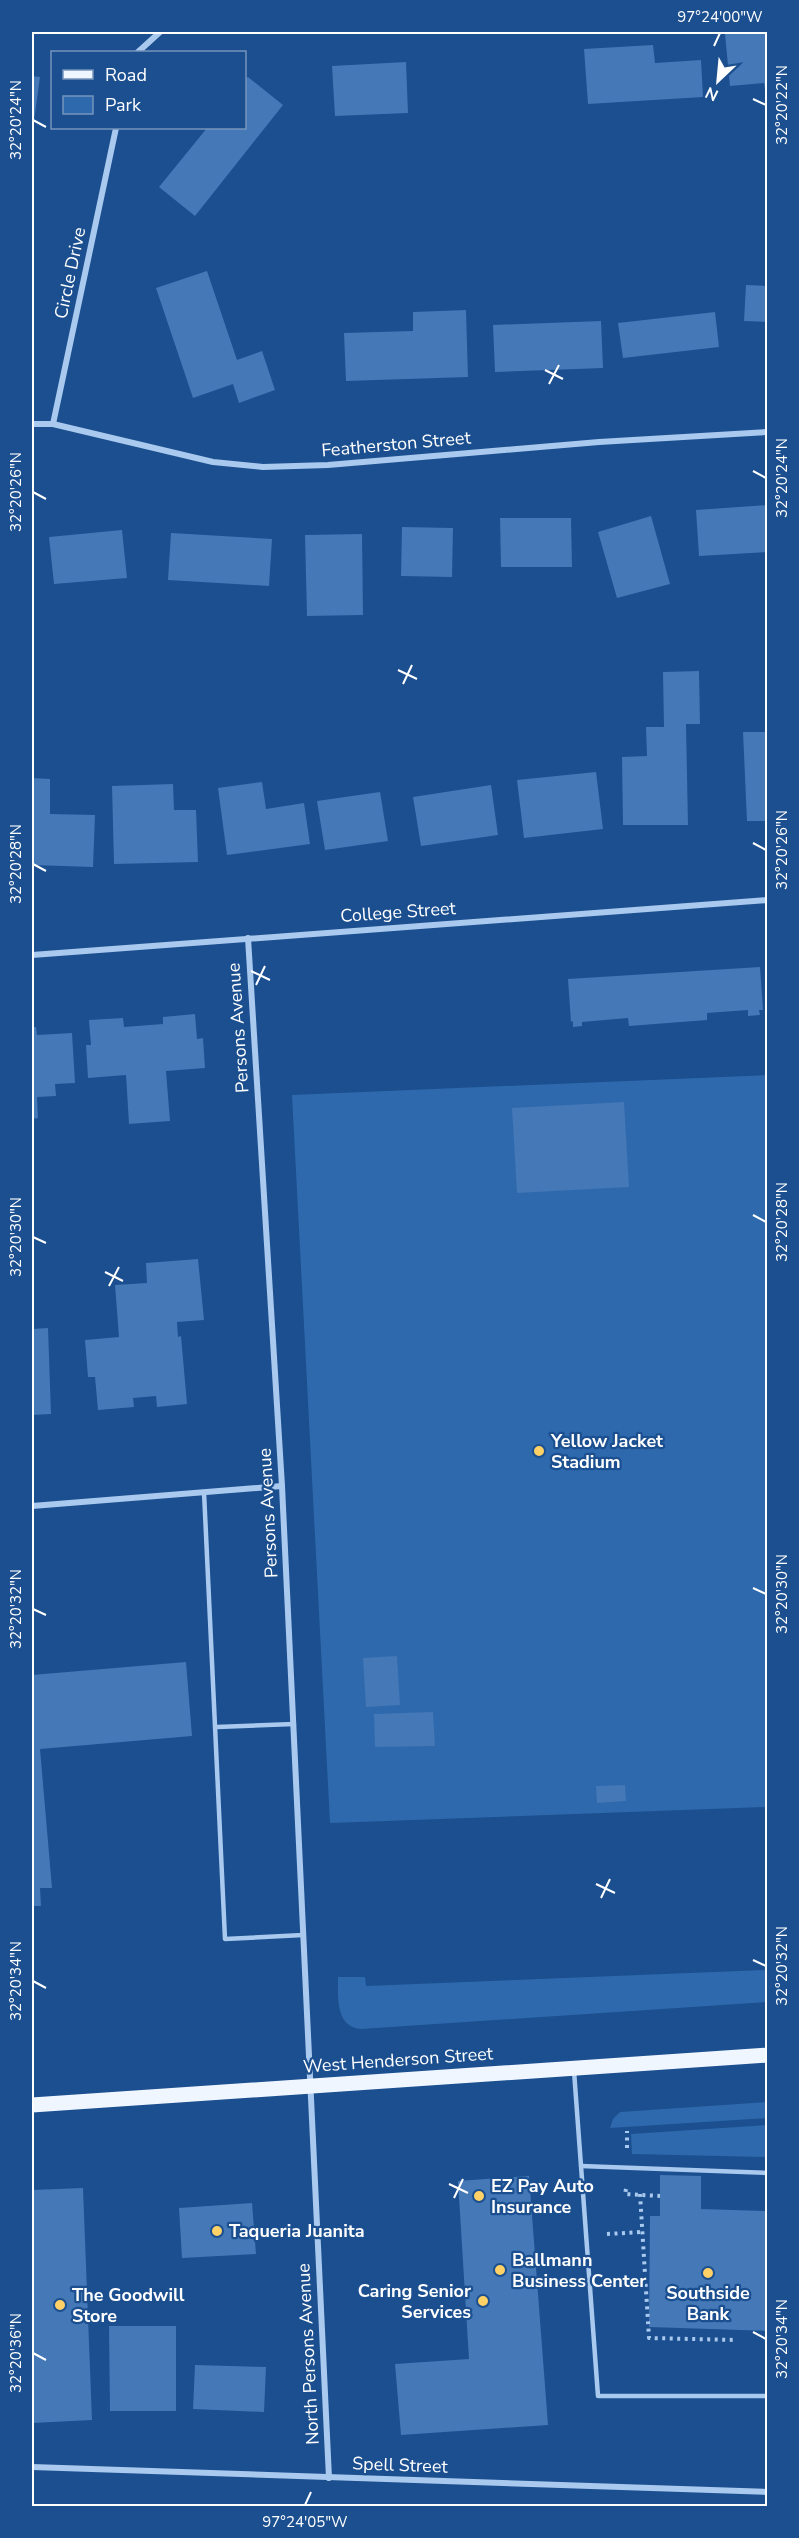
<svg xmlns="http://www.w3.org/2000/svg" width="799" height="2538" viewBox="0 0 799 2538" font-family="'Nunito Sans',sans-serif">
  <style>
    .green { fill: #2e69ad }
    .building { fill: #4478b7 }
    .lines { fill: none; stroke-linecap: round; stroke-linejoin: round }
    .path { stroke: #a9c9ee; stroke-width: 4; stroke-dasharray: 3 4.5; stroke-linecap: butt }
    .lane { stroke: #a9c9ee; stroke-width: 4.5 }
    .street { stroke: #a9c9ee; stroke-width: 6 }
    .primary { stroke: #f0f6ff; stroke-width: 15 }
    .ticks { fill: none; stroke: #fff; stroke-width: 2 }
    .poi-dot { fill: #ffd166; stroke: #1b4f8f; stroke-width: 2 }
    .labels { text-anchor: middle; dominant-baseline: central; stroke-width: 4.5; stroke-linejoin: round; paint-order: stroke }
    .street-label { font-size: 18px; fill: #fff; stroke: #1b4f8f }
    .poi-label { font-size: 18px; font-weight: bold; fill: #fff; stroke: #1b4f8f; text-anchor: start }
    .neatline { fill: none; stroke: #fff; stroke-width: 2 }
    .ticks-label { font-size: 15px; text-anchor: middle; fill: #fff }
  </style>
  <rect width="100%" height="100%" fill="#1b4f8f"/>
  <g class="green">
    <polygon points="767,1075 767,1807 330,1823 292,1095"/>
    <path d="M 767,1970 L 767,2002 L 361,2029 C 335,2027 338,1996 338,1977 L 365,1977 L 366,1986 Z"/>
    <polygon points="767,2102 767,2118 610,2128 613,2119 620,2112"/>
    <polygon points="767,2125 767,2157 632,2154 631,2134"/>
  </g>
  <g class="building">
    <polygon points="750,32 768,32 768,104 764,83 730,86 725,34"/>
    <polygon points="653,45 655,63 701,60 703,97 588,104 584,49"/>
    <polygon points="406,62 408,113 335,116 332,66"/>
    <polygon points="32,76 40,77 33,128 32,128"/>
    <polygon points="248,77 283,105 195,216 159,187 207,128 244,128 244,80"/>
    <polygon points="207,271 237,360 262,351 275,390 239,403 233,384 193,398 156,288"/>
    <polygon points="746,285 768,286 768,322 744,321"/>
    <polygon points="466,310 468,377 346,381 344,333 413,331 413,312"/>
    <polygon points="715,312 719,347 623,358 618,323"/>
    <polygon points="601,321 603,368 495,372 493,325"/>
    <polygon points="768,505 768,552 699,556 696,510"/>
    <polygon points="651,516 670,584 617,598 598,532"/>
    <polygon points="500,518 571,518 572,567 501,567"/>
    <polygon points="402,527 453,528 452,577 401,576"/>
    <polygon points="122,530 127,578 54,584 49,537"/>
    <polygon points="171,533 272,539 269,586 168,580"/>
    <polygon points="362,534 363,615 307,616 305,535"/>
    <polygon points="699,671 700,724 686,724 688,825 623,825 622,757 647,756 646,727 664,727 663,672"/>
    <polygon points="743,732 768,732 768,821 747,821"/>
    <polygon points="596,772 603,829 524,838 517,780"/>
    <polygon points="32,778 50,779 50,814 95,815 93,867 32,865"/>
    <polygon points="262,782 266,809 304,803 310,844 227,855 218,788"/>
    <polygon points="173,784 174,810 196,810 198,862 114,864 112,786"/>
    <polygon points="491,785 498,835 421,846 413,797"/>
    <polygon points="380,792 388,841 325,850 317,801"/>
    <polygon points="760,967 763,1010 759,1010 760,1015 748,1016 748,1010 707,1013 707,1020 629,1026 628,1018 582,1022 582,1026 573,1027 573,1021 571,1022 568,979"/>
    <polygon points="195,1014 197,1039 203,1038 205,1068 166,1071 170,1121 129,1124 126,1075 88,1078 86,1045 91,1045 89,1020 123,1018 124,1027 163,1024 163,1017"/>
    <polygon points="32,1027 36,1027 37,1035 72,1033 75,1083 55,1084 56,1096 37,1097 38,1118 32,1119"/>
    <polygon points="624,1102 629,1187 517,1193 512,1108"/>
    <polygon points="198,1259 204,1320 177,1322 178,1337 181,1336 187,1404 157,1407 156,1396 133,1398 134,1407 98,1410 95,1377 88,1377 85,1340 119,1337 115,1285 147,1283 146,1263"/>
    <polygon points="48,1328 51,1414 32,1415 32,1329"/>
    <polygon points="397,1656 400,1705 366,1707 363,1658"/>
    <polygon points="186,1662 192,1736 40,1749 52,1888 40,1888 41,1906 32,1906 32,1675"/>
    <polygon points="433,1712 435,1746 375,1747 374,1714"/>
    <polygon points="625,1785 626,1801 597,1803 596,1786"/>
    <polygon points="660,2175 701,2176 701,2209 766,2211 768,2331 649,2327 650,2216 660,2216"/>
    <polygon points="529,2176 548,2425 401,2435 395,2364 469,2359 458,2181"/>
    <polygon points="83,2188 92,2420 32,2423 32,2190"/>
    <polygon points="252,2203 256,2254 182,2258 179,2208"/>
    <polygon points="109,2326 176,2326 176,2411 110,2411"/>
    <polygon points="195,2365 266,2367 264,2412 193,2409"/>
  </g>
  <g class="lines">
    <g class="path">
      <polyline points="627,2148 627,2131"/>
      <polyline points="626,2189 625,2194 660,2196"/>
      <polyline points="640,2194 649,2338 736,2340"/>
      <polyline points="607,2234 642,2232"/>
    </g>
    <g class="lane">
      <polyline points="204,1492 225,1939 303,1935"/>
      <polyline points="217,1727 294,1724"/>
      <polyline points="574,2071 598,2396 768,2396"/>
      <polyline points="581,2166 768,2173"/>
    </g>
    <g class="street">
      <polyline points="138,52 160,32"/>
      <polyline points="32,424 53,424 213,462 263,467 328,465 599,442 768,432"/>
      <polyline points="53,424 116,128"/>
      <polyline points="248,938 282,1486 329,2478"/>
      <polyline points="32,955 768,900"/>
      <polyline points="32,1506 282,1486"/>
      <polyline points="32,2467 768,2492"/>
    </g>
    <polyline class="primary" points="32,2105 768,2055"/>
  </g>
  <path class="ticks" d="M 714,46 L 720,33M 753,99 L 766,105M 33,120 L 46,127M 545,370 L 563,379M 549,384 L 559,365M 753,471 L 766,478M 33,492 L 46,499M 398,670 L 417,679M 403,684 L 412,665M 753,843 L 766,850M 33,864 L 46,871M 251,971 L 270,980M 256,985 L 265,966M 753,1215 L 766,1222M 33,1237 L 46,1243M 105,1272 L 123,1281M 109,1286 L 119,1267M 753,1588 L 766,1594M 33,1609 L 46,1615M 596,1884 L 615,1893M 601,1898 L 610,1879M 753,1960 L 766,1966M 33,1981 L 46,1988M 449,2184 L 468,2193M 454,2198 L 463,2179M 753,2332 L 766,2339M 33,2353 L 46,2360M 305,2505 L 311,2492"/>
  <g class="poi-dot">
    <circle cx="539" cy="1451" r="6"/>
    <circle cx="479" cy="2196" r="6"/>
    <circle cx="217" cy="2231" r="6"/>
    <circle cx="500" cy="2270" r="6"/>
    <circle cx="708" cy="2273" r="6"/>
    <circle cx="483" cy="2301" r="6"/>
    <circle cx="60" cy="2305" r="6"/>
  </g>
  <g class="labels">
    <g class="street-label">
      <text transform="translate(70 273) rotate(-78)">Circle Drive</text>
      <text transform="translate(396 444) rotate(-5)">Featherston Street</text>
      <text transform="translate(398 912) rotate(-4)">College Street</text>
      <text transform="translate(238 1028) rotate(-94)">Persons Avenue</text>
      <text transform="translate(268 1513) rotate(-93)">Persons Avenue</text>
      <text transform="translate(398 2060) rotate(-4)">West Henderson Street</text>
      <text transform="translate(308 2354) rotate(-93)">North Persons Avenue</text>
      <text transform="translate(400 2465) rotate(2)">Spell Street</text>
    </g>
    <g class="poi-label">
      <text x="551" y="1441">Yellow Jacket<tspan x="551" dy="21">Stadium</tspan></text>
      <text x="491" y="2186">EZ Pay Auto<tspan x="491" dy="21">Insurance</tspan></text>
      <text x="229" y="2231">Taqueria Juanita</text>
      <text x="512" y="2260">Ballmann<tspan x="512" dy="21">Business Center</tspan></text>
      <text x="471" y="2291" text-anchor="end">Caring Senior<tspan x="471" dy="21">Services</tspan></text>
      <text x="708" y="2293" text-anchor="middle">Southside<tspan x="708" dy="21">Bank</tspan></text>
      <text x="72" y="2295">The Goodwill<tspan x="72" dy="21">Store</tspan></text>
    </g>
  </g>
  <rect width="799" height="2538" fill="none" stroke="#1b4f8f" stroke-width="66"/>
  <rect x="51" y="51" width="195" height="78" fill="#1b4f8f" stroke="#7695bc" stroke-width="1.5"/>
  <rect x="63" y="70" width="30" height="9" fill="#f0f6ff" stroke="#7695bc" stroke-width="1.5"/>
  <text x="105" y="81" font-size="18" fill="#ffffff">Road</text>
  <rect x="63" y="96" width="30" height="18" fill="#2e69ad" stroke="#7695bc" stroke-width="1.5"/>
  <text x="105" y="111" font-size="18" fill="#ffffff">Park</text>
  <g transform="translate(718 81) rotate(206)" stroke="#1b4f8f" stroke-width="4.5" paint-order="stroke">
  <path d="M0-4.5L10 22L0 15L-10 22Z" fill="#ffffff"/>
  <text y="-9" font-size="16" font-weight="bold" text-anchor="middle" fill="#ffffff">N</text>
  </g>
  <rect x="33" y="33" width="733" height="2472" class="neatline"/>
  <g class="ticks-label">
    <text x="720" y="22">97°24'00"W</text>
    <text transform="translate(782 105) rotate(-90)" y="5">32°20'22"N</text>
    <text transform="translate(16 120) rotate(-90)" y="5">32°20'24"N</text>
    <text transform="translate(782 478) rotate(-90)" y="5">32°20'24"N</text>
    <text transform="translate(16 492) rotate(-90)" y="5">32°20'26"N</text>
    <text transform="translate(782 850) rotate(-90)" y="5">32°20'26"N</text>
    <text transform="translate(16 864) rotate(-90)" y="5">32°20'28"N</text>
    <text transform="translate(782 1222) rotate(-90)" y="5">32°20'28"N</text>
    <text transform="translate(16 1237) rotate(-90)" y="5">32°20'30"N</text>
    <text transform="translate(782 1594) rotate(-90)" y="5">32°20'30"N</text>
    <text transform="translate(16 1609) rotate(-90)" y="5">32°20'32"N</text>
    <text transform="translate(782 1966) rotate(-90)" y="5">32°20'32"N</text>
    <text transform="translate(16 1981) rotate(-90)" y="5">32°20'34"N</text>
    <text transform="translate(782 2339) rotate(-90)" y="5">32°20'34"N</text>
    <text transform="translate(16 2353) rotate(-90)" y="5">32°20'36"N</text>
    <text x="305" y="2527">97°24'05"W</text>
  </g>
</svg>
